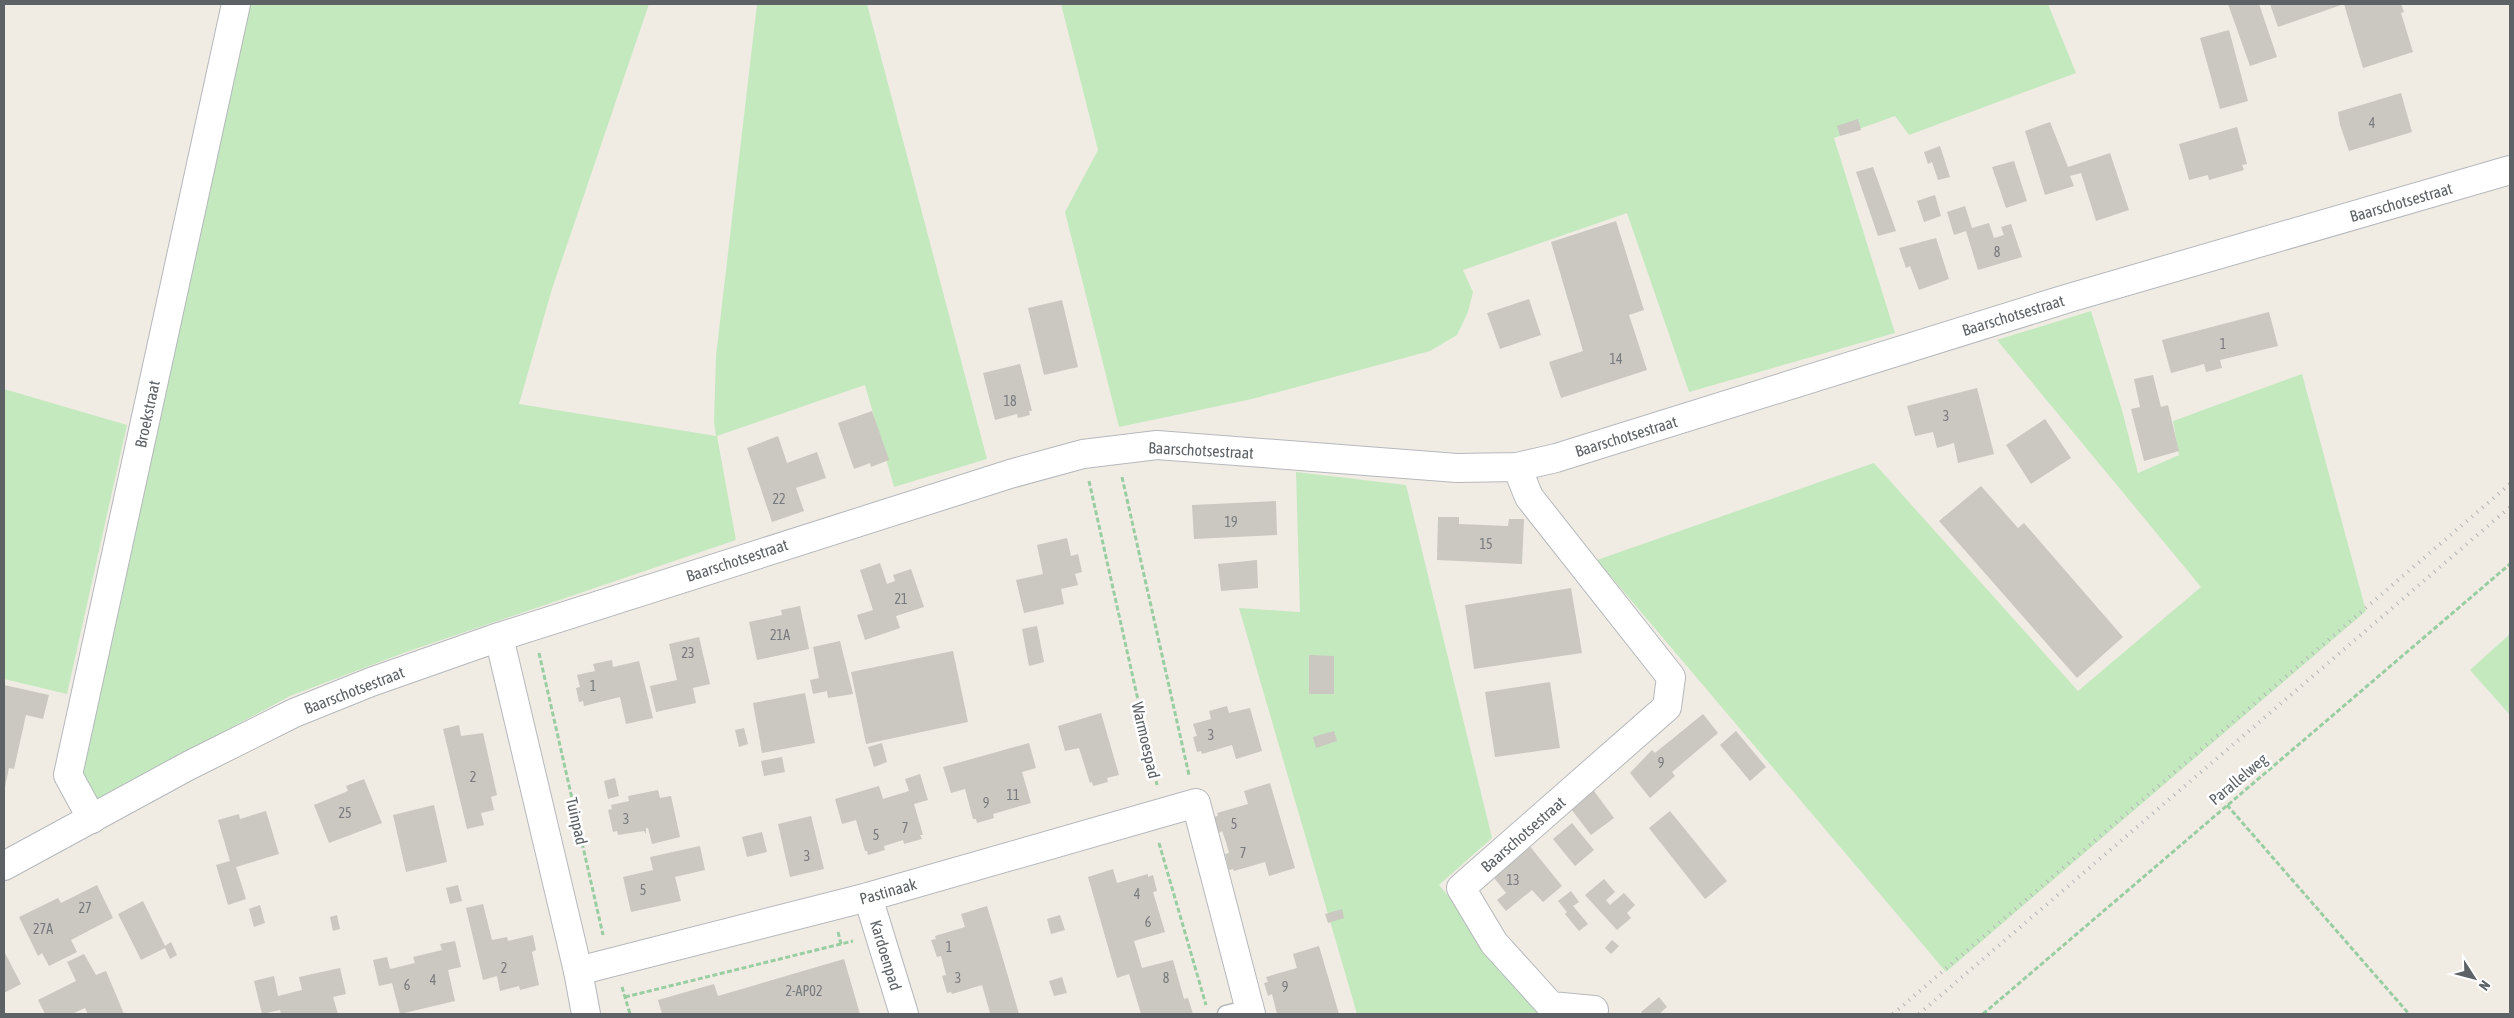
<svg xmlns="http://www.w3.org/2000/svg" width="2514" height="1018" viewBox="0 0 2514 1018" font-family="'Asap Condensed',sans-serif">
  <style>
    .green { fill: #c4e9bf }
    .building { fill: #cbc7c1 }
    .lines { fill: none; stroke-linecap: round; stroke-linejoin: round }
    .lane-casing { stroke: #b5b8bc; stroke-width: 19 }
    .street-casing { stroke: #b5b8bc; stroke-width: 30 }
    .path { stroke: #99cda2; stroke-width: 3; stroke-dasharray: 5 2.5; stroke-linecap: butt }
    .lane { stroke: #fff; stroke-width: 16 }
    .street { stroke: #fff; stroke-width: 28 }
    .rail { stroke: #b4b5b6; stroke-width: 4; stroke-dasharray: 1 6; stroke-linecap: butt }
    .labels { text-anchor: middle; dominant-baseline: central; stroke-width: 5; stroke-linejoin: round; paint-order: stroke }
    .number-label { font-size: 14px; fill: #787b7d }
    .street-label { font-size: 16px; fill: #5c6266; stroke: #fff }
  </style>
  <rect width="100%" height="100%" fill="#f0ece4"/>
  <g class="green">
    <polygon points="246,4 649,4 552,289 519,404 716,436 714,422 716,356 757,4 867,4 987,459 894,487 865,385 717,436 736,540 406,652 290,696 186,752 97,804 76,771"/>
    <polygon points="1061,4 2048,4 2076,73 1909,135 1895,116 1834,138 1895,333 1689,392 1627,213 1463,270 1473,292 1468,312 1457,335 1430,351 1252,399 1119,427 1065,212 1098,150"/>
    <polygon points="2091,311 2122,410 2138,473 2179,455 2173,421 2302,374 2366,611 1946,972 1597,560 1874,463 2078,691 2201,587 1997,340"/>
    <polygon points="4,389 127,425 67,694 4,679"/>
    <polygon points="1296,472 1406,485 1492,838 1439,885 1548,1014 1357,1014 1239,608 1300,612"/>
    <polygon points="2510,634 2510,715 2470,670"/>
  </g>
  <g class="building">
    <polygon points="2228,4 2259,4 2277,57 2250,66"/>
    <polygon points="2270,4 2344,4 2278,27"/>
    <polygon points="2344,4 2401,4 2404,12 2401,13 2413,52 2363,68"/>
    <polygon points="2229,30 2248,101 2220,109 2200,38"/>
    <polygon points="2401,93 2412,132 2349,151 2340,125 2338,112"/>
    <polygon points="1858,119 1861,130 1840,136 1837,126"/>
    <polygon points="2050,122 2068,167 2110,153 2129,210 2096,221 2081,173 2070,176 2074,186 2045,195 2025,131"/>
    <polygon points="2237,127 2247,164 2242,165 2244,170 2209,180 2208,175 2189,180 2179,144"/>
    <polygon points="1940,146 1950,177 1938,180 1932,162 1928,164 1924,152"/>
    <polygon points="2014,161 2027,201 2006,208 1992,167"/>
    <polygon points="1873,167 1896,231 1878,236 1856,172"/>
    <polygon points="1935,195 1941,216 1924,222 1917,201"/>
    <polygon points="1965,206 1972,228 1989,223 1994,238 2004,235 2001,227 2011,224 2022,257 1978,270 1966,231 1954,235 1947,212"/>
    <polygon points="1616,221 1644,310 1629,315 1647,370 1561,398 1549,362 1583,351 1551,242"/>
    <polygon points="1936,238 1949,279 1919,290 1910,266 1906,268 1899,248"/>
    <polygon points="1529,299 1541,335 1500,349 1487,313"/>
    <polygon points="1062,300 1078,367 1044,375 1028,308"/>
    <polygon points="2269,312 2278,346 2220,360 2222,368 2206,372 2204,364 2171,373 2162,340"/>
    <polygon points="1020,364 1032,411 1029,411 1030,415 1018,418 1017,414 995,420 983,373"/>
    <polygon points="2153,375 2161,407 2168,405 2179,451 2144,461 2131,409 2140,407 2134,379"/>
    <polygon points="1977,388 1994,454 1958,463 1954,443 1937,448 1933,432 1915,436 1907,406"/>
    <polygon points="872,411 889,460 871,467 870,463 854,469 838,423"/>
    <polygon points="2045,419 2071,458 2031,484 2006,445"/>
    <polygon points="778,436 787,463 817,452 826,478 796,488 804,511 772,522 747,448"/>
    <polygon points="1981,486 2018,528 2024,523 2123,637 2077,678 1939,521"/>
    <polygon points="1276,501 1277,535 1194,539 1192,505"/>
    <polygon points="1438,517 1459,517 1459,524 1508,526 1509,519 1524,519 1522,564 1437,560"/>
    <polygon points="1067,538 1071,556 1078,554 1082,572 1075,574 1078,585 1061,589 1064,604 1024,613 1016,580 1043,574 1037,545"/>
    <polygon points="1257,560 1258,588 1221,591 1218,564"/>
    <polygon points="880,563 887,584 895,581 893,575 911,569 924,607 896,616 900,628 865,640 857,615 873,610 860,570"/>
    <polygon points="1571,588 1582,653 1474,669 1465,605"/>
    <polygon points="800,606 809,649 757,660 749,622 782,615 781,610"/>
    <polygon points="1037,626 1044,662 1029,666 1022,629"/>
    <polygon points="699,637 710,684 693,688 696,703 656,712 650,686 677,680 669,644"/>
    <polygon points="840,641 853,694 828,698 827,691 813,694 810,680 819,678 813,647"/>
    <polygon points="953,651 968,722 866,744 851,672"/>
    <polygon points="1309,655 1334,656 1334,694 1309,694"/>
    <polygon points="612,660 613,667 639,661 653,718 626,724 620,697 584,706 583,701 579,702 576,688 580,687 577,675 595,671 593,664"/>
    <polygon points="1550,682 1560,748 1495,757 1485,692"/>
    <polygon points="4,685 49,695 43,719 26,715 14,769 9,768 5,787"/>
    <polygon points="805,693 815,743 762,753 753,703"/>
    <polygon points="1227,706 1229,713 1250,708 1262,751 1236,759 1232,745 1202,754 1201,751 1197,752 1193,737 1197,736 1193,724 1211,719 1209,711"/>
    <polygon points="1101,713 1119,775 1107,778 1108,782 1093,786 1092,782 1090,783 1079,748 1065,751 1058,726"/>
    <polygon points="1703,714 1718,733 1672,772 1675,776 1650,798 1630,773 1652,750 1655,753"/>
    <polygon points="459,725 461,736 483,733 497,795 491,797 494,810 481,813 484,825 467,829 443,729"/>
    <polygon points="744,728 748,744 739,747 735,730"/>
    <polygon points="1334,731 1337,741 1316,748 1313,737"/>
    <polygon points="1736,731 1766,767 1750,781 1720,745"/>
    <polygon points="882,743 887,762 874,767 868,747"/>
    <polygon points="1029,743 1036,768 1022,772 1031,803 993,814 994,818 977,823 976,819 973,819 965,789 951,793 943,767"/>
    <polygon points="782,757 785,772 764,776 761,761"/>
    <polygon points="920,774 928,800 914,804 923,835 920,835 922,839 904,844 903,840 894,843 884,846 885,850 868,855 867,851 865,851 856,820 842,824 835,799 879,786 883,799 909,791 905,779"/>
    <polygon points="615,778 619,796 608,799 604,781"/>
    <polygon points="364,779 382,823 329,843 314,805 348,791 346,786"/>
    <polygon points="1270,783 1295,868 1269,876 1265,862 1234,871 1233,869 1229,870 1225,854 1229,853 1226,842 1222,831 1219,833 1214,817 1218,816 1217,813 1248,804 1244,791"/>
    <polygon points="1591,787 1614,818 1591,835 1568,805"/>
    <polygon points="658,790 660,798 671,796 680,837 652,844 648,828 646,828 646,834 644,831 618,835 617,831 613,832 608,810 612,809 611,805 629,801 628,796"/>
    <polygon points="434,805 447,862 406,872 393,815"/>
    <polygon points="266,811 279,854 236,867 246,899 228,905 216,865 230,861 218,820 239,814 240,819"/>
    <polygon points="1670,811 1727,881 1705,899 1649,828"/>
    <polygon points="811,816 824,869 790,877 778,824"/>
    <polygon points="1572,823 1594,850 1575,866 1553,839"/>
    <polygon points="762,832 767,852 747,857 742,837"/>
    <polygon points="1528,844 1562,886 1543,902 1532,890 1506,911 1497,900 1506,893 1491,874"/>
    <polygon points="700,846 705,870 675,877 681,901 631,912 623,877 653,870 650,857"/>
    <polygon points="1113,869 1117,883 1148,874 1148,877 1153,875 1157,891 1153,892 1165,932 1134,941 1142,968 1173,960 1184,999 1188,998 1193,1014 1141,1014 1129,974 1117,978 1088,877"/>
    <polygon points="1604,879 1615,892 1606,900 1610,905 1624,893 1635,905 1627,913 1631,918 1617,930 1585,895"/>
    <polygon points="97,885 113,918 71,940 77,952 49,966 42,953 38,956 19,917 58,898 61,903"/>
    <polygon points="458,885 462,901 450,904 446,888"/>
    <polygon points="1571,891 1579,902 1573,906 1588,924 1579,931 1565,914 1567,912 1558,901"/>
    <polygon points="143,901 165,946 171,942 177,955 170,959 165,948 141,960 118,914"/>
    <polygon points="483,904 492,940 507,937 508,941 533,935 536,950 532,952 539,985 520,990 519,986 500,991 497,976 483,980 466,908"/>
    <polygon points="260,905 265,923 254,927 249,909"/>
    <polygon points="987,906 1000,949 1019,1014 987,1014 990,1013 982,985 952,994 951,992 947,993 942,976 946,975 941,956 937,957 931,940 936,939 935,936 965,927 961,914"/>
    <polygon points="1342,909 1344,918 1328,923 1325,914"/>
    <polygon points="337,915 340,929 333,931 330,917"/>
    <polygon points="1060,915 1065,930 1051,934 1047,919"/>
    <polygon points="1612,940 1619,946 1611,954 1605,948"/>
    <polygon points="455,941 461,967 448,970 455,1001 400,1014 392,983 379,986 373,960 387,957 390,969 415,963 413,957 442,950 440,944"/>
    <polygon points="1319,946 1339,1014 1277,1014 1272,994 1268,996 1264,983 1268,982 1266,977 1297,968 1293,954"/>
    <polygon points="4,951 21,984 4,993"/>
    <polygon points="84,954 96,975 106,971 124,1014 88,1014 85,1008 72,1014 45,1014 38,1000 76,981 67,962"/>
    <polygon points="844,959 860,1014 662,1014 658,1000 714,984 718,996"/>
    <polygon points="340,968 346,994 333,997 338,1014 281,1014 280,1010 262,1014 254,981 274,976 278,996 302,990 299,977"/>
    <polygon points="1062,977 1067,993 1054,996 1049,981"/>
    <polygon points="1659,997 1667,1007 1659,1014 1643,1014 1641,1012"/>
  </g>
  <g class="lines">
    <defs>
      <polyline id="lane" points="1226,1014 1250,1008"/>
      <g id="street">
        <polyline points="1517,467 1529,497 1671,677 1667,707 1461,888 1494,943 1551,1006 1594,1010"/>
        <polyline points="499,637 578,971 586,1014"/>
        <polyline points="92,819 68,775 236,4"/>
        <polyline points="4,866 188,766 294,713 371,682 499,637 1010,474 1083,454 1157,445 1457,468 1517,467 1556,458 2069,298 2510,170"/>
        <polyline points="868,897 904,1014"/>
        <polyline points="578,971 868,897 1196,803 1251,1014"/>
      </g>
    </defs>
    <use href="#lane" class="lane-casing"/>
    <use href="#street" class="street-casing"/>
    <g class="path">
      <polyline points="1122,477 1189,775"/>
      <polyline points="1089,481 1157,785"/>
      <polyline points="539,653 603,935"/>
      <polyline points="2227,805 2409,1014"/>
      <polyline points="1159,843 1206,1005"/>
      <polyline points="838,932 841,944"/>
      <polyline points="622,987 630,1014"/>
      <polyline points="625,997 853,941"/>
      <polyline points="1983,1014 2510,564"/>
    </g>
    <use href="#lane" class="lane"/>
    <use href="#street" class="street"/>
    <g class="rail">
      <polyline points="1893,1014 2510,484"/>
      <polyline points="1919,1014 2510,507"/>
    </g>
  </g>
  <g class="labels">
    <g class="number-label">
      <text x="2372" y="123">4</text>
      <text x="1997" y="252">8</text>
      <text x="2223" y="344">1</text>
      <text x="1616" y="359">14</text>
      <text x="1010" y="401">18</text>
      <text x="1946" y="416">3</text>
      <text x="779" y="499">22</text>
      <text x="1231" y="522">19</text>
      <text x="1486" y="544">15</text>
      <text x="901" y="599">21</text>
      <text x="780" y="635">21A</text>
      <text x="688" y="653">23</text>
      <text x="593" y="686">1</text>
      <text x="1211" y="735">3</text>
      <text x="1661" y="763">9</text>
      <text x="473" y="777">2</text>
      <text x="1013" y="795">11</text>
      <text x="986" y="803">9</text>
      <text x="345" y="813">25</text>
      <text x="626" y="819">3</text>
      <text x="1234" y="824">5</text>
      <text x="905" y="828">7</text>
      <text x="876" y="835">5</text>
      <text x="1243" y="853">7</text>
      <text x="807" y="856">3</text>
      <text x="1513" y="880">13</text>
      <text x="643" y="890">5</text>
      <text x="1137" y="894">4</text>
      <text x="85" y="908">27</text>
      <text x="1148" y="922">6</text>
      <text x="43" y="929">27A</text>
      <text x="949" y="947">1</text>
      <text x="504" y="968">2</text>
      <text x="958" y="978">3</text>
      <text x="1166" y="978">8</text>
      <text x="433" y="980">4</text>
      <text x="407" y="985">6</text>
      <text x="1285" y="987">9</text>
      <text x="804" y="991">2-AP02</text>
    </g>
    <g class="street-label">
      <text transform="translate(2401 202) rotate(-16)">Baarschotsestraat</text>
      <text transform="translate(2013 315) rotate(-17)">Baarschotsestraat</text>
      <text transform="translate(147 414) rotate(-78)">Broekstraat</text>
      <text transform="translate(1626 436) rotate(-17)">Baarschotsestraat</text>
      <text transform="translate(1201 450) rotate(3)">Baarschotsestraat</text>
      <text transform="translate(737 560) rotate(-18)">Baarschotsestraat</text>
      <text transform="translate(354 690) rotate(-21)">Baarschotsestraat</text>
      <text transform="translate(1146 740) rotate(77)">Warmoespad</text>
      <text transform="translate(2238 779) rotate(-40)">Parallelweg</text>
      <text transform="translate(577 821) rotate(77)">Tuinpad</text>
      <text transform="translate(1523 834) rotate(-41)">Baarschotsestraat</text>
      <text transform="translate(888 891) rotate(-16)">Pastinaak</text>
      <text transform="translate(886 955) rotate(73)">Kardoenpad</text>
    </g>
  </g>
  <rect width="2514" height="1018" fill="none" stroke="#5c6266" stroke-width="10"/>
  <g transform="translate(2474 978) rotate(126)" stroke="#ffffff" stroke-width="4" paint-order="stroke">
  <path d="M0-4L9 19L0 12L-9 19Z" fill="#5c6266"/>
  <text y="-8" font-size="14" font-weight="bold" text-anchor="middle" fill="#5c6266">N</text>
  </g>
</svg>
